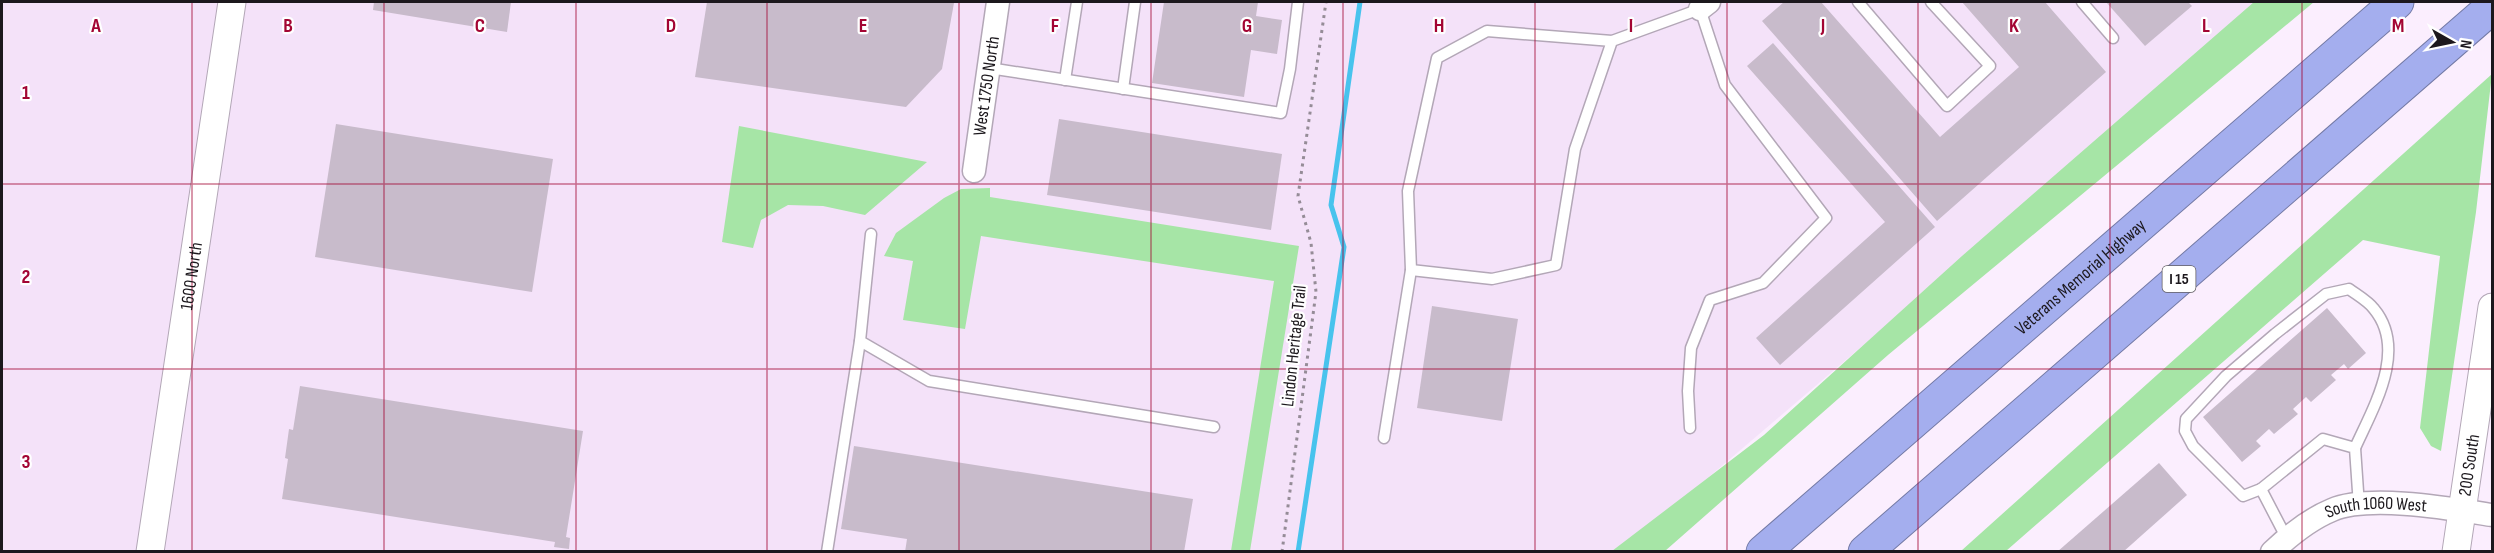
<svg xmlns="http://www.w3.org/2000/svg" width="2494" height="553" viewBox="0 0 2494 553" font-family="'Sofia Sans Condensed',sans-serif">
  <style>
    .built { fill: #f4e2f9 }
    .green { fill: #a6e5a6 }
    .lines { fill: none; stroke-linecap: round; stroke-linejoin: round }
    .stream { stroke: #48c3ed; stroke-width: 5 }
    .building { fill: #c8bbcb }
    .service-casing { stroke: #b3a7b7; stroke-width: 13 }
    .minor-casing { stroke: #b3a7b7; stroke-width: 25 }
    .tertiary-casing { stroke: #b3a7b7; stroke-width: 29 }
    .motorway-casing { stroke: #747aa5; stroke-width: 35 }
    .path { stroke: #958c97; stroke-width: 3; stroke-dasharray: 3 4.5; stroke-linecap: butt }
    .service { stroke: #fff; stroke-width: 10 }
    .minor { stroke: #fff; stroke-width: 22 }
    .tertiary { stroke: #fff; stroke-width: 27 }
    .motorway { stroke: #a4aeee; stroke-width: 33 }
    .grid { fill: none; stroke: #a30533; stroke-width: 1.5; stroke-opacity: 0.55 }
    .labels { text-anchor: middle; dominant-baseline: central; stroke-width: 4.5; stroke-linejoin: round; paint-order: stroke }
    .shield { fill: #fff; stroke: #605d61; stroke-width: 1.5 }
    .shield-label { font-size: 16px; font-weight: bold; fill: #1c181d }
    .street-label { font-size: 18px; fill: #1c181d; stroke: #fff }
    .grid-label { font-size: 20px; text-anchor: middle; font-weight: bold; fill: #a30533; stroke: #fff; stroke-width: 4.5; stroke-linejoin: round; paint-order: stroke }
  </style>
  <rect width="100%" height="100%" fill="#fbeefe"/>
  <polygon class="built" points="2,2 2265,2 1621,552 2,551"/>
  <g class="green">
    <polygon points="2254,2 2314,2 1888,355 1665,551 1612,551 1764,435 1962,256"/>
    <polygon points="2492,74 2476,212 2441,451 2431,446 2420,428 2440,256 2363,240 2006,551 1961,551"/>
    <polygon points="739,126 927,162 865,215 823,206 788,205 761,220 753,248 722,242"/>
    <polygon points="990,188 990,197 1299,246 1250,551 1231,551 1274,281 981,236 965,329 903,320 913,261 884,256 896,233 944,198 961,189"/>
  </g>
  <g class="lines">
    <polyline class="stream" points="1298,552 1344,247 1331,205 1360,2"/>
  </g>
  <g class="building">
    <polygon points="374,2 511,2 507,32 373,10"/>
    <polygon points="707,2 942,2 954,3 942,69 906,107 695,77"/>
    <polygon points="1164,2 1258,2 1256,16 1282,20 1277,54 1251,50 1244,97 1152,83"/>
    <polygon points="1784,2 1821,2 1940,137 2019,67 1962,2 2045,2 2106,72 1937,221 1762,21"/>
    <polygon points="2106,2 2188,2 2192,6 2145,46"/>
    <polygon points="1773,43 1935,227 1780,365 1756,338 1885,222 1747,66"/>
    <polygon points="1059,119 1282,154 1271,230 1047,195"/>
    <polygon points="336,124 553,159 532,292 315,257"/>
    <polygon points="1432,306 1518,319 1502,421 1417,408"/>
    <polygon points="2327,308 2366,353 2348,369 2344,364 2331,375 2336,380 2311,402 2306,397 2293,409 2298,414 2274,434 2269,429 2256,441 2261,446 2242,462 2203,417"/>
    <polygon points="300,386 583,431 566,537 570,538 569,549 554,547 555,542 282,499 288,459 285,458 289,429 293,430"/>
    <polygon points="854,446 1193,499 1184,552 905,552 907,539 841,529"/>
    <polygon points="2159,463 2187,495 2123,552 2057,552"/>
  </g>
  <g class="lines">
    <defs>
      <g id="service">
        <polyline points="1858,2 1947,106 1990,66 1931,2"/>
        <polyline points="2082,2 2113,38"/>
        <polyline points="1612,41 1575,149 1556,265 1492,279 1411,270 1408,191 1437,58 1487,31 1612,41 1700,9 1725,85 1826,218 1763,283 1710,300 1691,348 1688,391 1690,428"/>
        <polyline points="989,68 1281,113 1290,69 1298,2"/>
        <polyline points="1065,80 1077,2"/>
        <polyline points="1123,89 1135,2"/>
        <polyline points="871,234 860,341 929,381 1214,427"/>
        <polyline points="1384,438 1411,270"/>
        <path d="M 2261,489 L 2243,496 L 2193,446 L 2185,431 L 2186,419 L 2226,376 L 2275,334 L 2326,294 L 2349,289 C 2357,295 2368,301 2374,309 C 2408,350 2373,408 2355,448"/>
        <polyline points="2287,539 2261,489 2323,439 2355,448 2359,506"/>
        <polyline points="827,552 860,341"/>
      </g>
      <g id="minor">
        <polyline points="1700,9 1709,2"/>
        <path id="s1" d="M 974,171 L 998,2"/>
        <path id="s2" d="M 2272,552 C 2290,535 2310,519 2332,510 C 2369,494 2453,509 2492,515"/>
      </g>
      <g id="tertiary">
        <path id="s3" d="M 150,552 L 232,2"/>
        <path id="s4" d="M 2456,552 L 2492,307"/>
      </g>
      <g id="motorway">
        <path id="s5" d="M 1763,552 L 2397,2"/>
        <polyline points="1865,552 2492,7"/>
      </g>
    </defs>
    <use href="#service" class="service-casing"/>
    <use href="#minor" class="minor-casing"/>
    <use href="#tertiary" class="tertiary-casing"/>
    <use href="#motorway" class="motorway-casing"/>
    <polyline class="path" points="1282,552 1316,292 1311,243 1298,196 1326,2"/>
    <use href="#service" class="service"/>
    <use href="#minor" class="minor"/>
    <use href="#tertiary" class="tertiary"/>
    <use href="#motorway" class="motorway"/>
  </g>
  <path class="grid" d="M 192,2 L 192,552M 384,2 L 384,552M 576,2 L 576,552M 767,2 L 767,552M 959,2 L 959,552M 1151,2 L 1151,552M 1343,2 L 1343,552M 1535,2 L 1535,552M 1727,2 L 1727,552M 1918,2 L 1918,552M 2110,2 L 2110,552M 2302,2 L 2302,552M 2,184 L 2492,184M 2,369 L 2492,369"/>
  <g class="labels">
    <rect class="shield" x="2162.5" y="266" width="33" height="26" rx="4.5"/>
    <g class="shield-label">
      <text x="2179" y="279">I 15</text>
    </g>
    <g class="street-label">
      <text stroke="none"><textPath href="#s1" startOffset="86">West 1750 North</textPath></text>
      <text stroke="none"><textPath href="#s3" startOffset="279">1600 North</textPath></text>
      <text stroke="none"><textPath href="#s5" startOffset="420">Veterans Memorial Highway</textPath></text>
      <text transform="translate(1294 346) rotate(-84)">Lindon Heritage Trail</text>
      <text stroke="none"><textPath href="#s4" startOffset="88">200 South</textPath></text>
      <text stroke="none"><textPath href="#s2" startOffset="118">South 1060 West</textPath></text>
    </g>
  </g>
  <g class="grid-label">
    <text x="96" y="32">A</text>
    <text x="288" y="32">B</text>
    <text x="480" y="32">C</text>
    <text x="671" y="32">D</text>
    <text x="863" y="32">E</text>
    <text x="1055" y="32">F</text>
    <text x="1247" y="32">G</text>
    <text x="1439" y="32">H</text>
    <text x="1631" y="32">I</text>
    <text x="1823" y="32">J</text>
    <text x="2014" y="32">K</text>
    <text x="2206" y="32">L</text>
    <text x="2398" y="32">M</text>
    <text x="26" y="99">1</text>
    <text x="26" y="283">2</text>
    <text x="26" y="468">3</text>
  </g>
  <rect width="2494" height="553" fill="none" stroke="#1c181d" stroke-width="6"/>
  <g transform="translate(2452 42) rotate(99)" stroke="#ffffff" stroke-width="4.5" paint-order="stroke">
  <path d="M0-4.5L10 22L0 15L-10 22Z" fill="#1c181d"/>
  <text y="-9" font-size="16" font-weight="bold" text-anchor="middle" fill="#1c181d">N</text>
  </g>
</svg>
